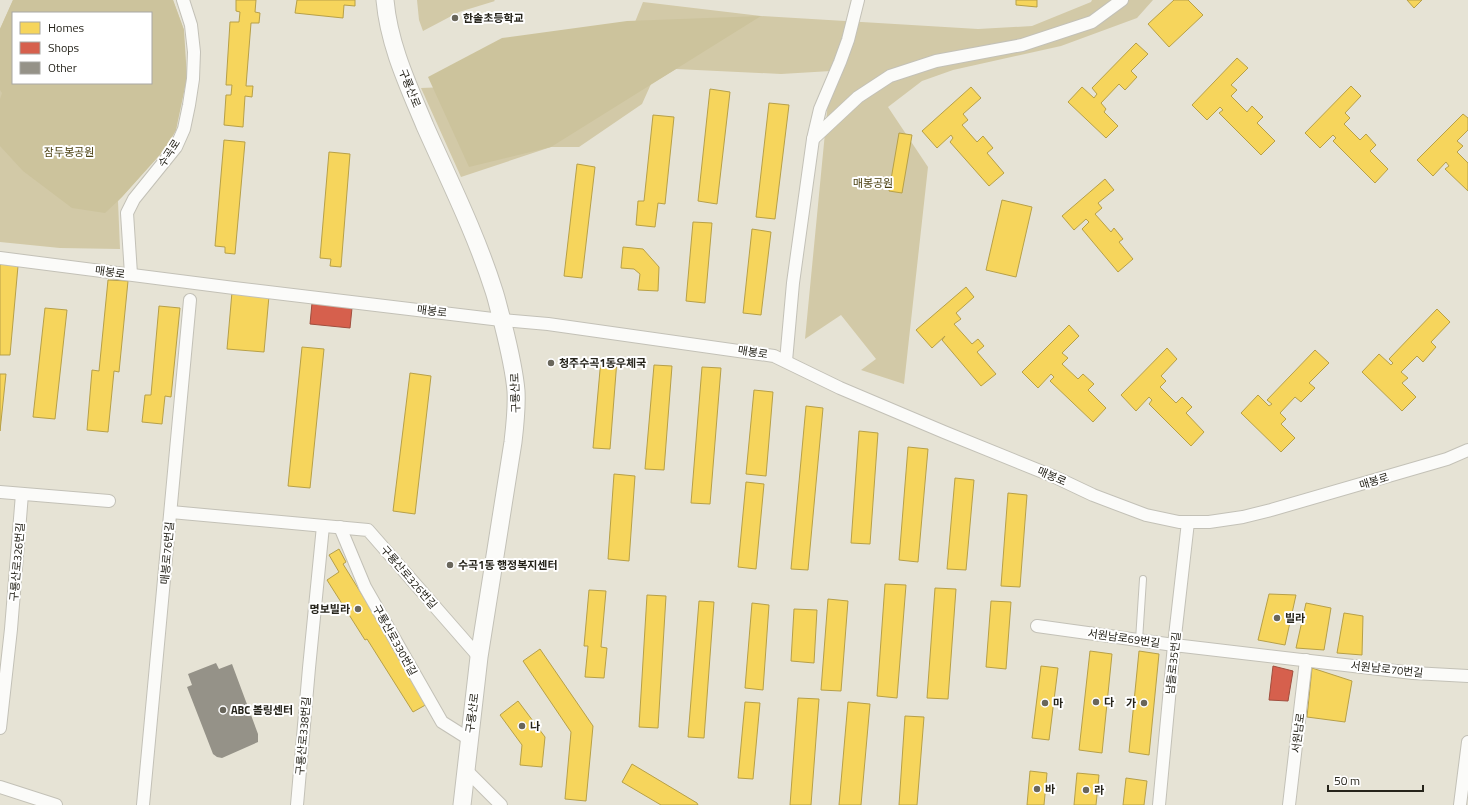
<svg xmlns="http://www.w3.org/2000/svg" width="1468" height="805" viewBox="0 0 1468 805" font-family="'Titillium Web','Noto Sans KR',sans-serif">
  <style>
    .green { fill: #d2c9a7; fill-rule: evenodd }
    .forest { fill: #ccc39c; fill-rule: evenodd }
    .homes { fill: #f6d55c; stroke: #b7a048 }
    .shops { fill: #d6604d; stroke: #a14e3e }
    .building { fill: #959288 }
    .lines { fill: none; stroke-linecap: round; stroke-linejoin: round }
    .lane-casing { stroke: #c3c1b7; stroke-width: 8 }
    .street-casing { stroke: #c3c1b7; stroke-width: 14 }
    .secondary-casing { stroke: #c3c1b7; stroke-width: 19 }
    .lane { stroke: #fbfbf9; stroke-width: 6 }
    .street { stroke: #fbfbf9; stroke-width: 12 }
    .secondary { stroke: #fbfbf9; stroke-width: 17 }
    .poi-dot { fill: #69665b; stroke: #fff; stroke-width: 1.5 }
    .labels { text-anchor: middle; dominant-baseline: central; stroke-width: 4; stroke-linejoin: round; paint-order: stroke }
    .poi-label { font-size: 11px; font-weight: bold; fill: #25231a; stroke: #fff; text-anchor: start }
    .street-label { font-size: 11px; fill: #25231a; stroke: #fff }
    .park-label { font-size: 11px; fill: #4b4011; stroke: #fff }
  </style>
  <rect width="100%" height="100%" fill="#e6e3d5"/>
  <g class="green">
    <path d="M 13,0 L 173,0 L 184,30 L 176,130 L 165,149 L 118,201 L 120,249 L 60,248 L 0,242 L 0,29 ZM 13,13 L 151,13 L 151,83 L 13,83 Z"/>
    <polygon points="417,0 494,0 495,1 459,12 423,31 419,20"/>
    <polygon points="1092,0 1153,0 1137,18 1061,46 953,70 922,81 888,107 928,167 904,384 861,370 876,359 841,315 805,339 831,71 781,74 676,69 651,84 642,104 579,147 551,147 461,177 421,88 598,81 619,62 643,2 761,16 978,29 1032,26 1091,2"/>
  </g>
  <g class="forest">
    <path d="M 13,0 L 173,0 L 184,30 L 187,78 L 176,130 L 165,149 L 122,197 L 105,213 L 72,208 L 23,171 L 0,146 L 0,99 L 2,93 L 0,90 L 0,29 ZM 13,13 L 151,13 L 151,83 L 13,83 Z"/>
    <polygon points="761,16 551,147 469,167 428,77 502,38 627,21"/>
  </g>
  <g class="homes">
    <polygon points="236,0 256,0 255,12 260,13 259,23 251,23 246,86 253,86 252,97 245,96 243,127 224,125 226,95 231,95 232,85 226,85 230,22 239,22 240,12 236,11"/>
    <polygon points="297,0 355,0 355,6 344,5 343,18 295,13"/>
    <polygon points="1016,0 1037,0 1037,7 1016,5"/>
    <polygon points="1174,0 1188,0 1203,15 1169,47 1148,24"/>
    <polygon points="1407,0 1422,0 1414,8"/>
    <polygon points="1136,43 1148,54 1131,71 1137,77 1125,90 1119,84 1101,103 1106,109 1104,112 1118,126 1106,138 1068,102 1082,87 1094,98 1097,94 1092,88"/>
    <polygon points="1237,58 1248,68 1231,85 1237,90 1231,96 1247,112 1252,106 1263,117 1257,123 1275,141 1261,155 1219,113 1223,110 1220,107 1207,120 1192,105"/>
    <polygon points="1351,86 1361,96 1345,113 1350,118 1344,124 1360,140 1366,134 1376,145 1370,151 1388,169 1375,183 1333,141 1336,138 1333,135 1320,148 1305,133"/>
    <polygon points="971,87 981,98 963,114 968,120 962,125 977,142 983,136 993,148 987,153 1004,173 989,186 950,142 953,138 951,135 937,148 922,131"/>
    <polygon points="710,89 730,92 717,204 698,201"/>
    <polygon points="769,103 789,105 775,219 756,217"/>
    <polygon points="1463,114 1468,118 1468,130 1457,141 1463,146 1457,152 1468,163 1468,191 1445,169 1449,166 1446,162 1433,176 1417,160"/>
    <polygon points="653,115 674,117 665,204 658,203 655,227 636,225 638,201 644,201"/>
    <polygon points="899,133 912,135 902,193 889,191"/>
    <polygon points="224,140 245,142 235,254 225,253 225,247 215,246"/>
    <polygon points="329,152 350,154 341,267 330,266 331,259 320,258"/>
    <polygon points="577,164 595,167 582,278 564,276"/>
    <polygon points="1105,179 1114,190 1098,203 1102,208 1095,214 1111,232 1114,228 1123,239 1119,242 1133,259 1118,272 1082,229 1089,222 1086,219 1074,230 1062,216"/>
    <polygon points="1002,200 1032,207 1016,277 986,270"/>
    <polygon points="693,222 712,223 705,303 686,301"/>
    <polygon points="752,229 771,232 761,315 743,313"/>
    <polygon points="623,247 643,249 659,267 658,291 638,290 640,274 634,269 621,268"/>
    <polygon points="0,264 18,266 10,355 0,355"/>
    <polygon points="108,280 128,281 119,372 114,371 108,432 87,430 92,370 99,371"/>
    <polygon points="966,287 974,297 956,313 961,319 954,324 972,344 978,339 984,346 977,352 996,374 981,386 942,340 945,336 932,348 916,330"/>
    <polygon points="232,292 269,296 264,352 227,349"/>
    <polygon points="159,306 180,308 171,397 165,396 162,424 142,422 145,395 151,395"/>
    <polygon points="45,308 67,310 55,419 33,417"/>
    <polygon points="1437,309 1450,322 1431,342 1436,347 1423,362 1417,356 1401,372 1408,378 1402,383 1416,397 1402,411 1362,372 1379,354 1391,365 1393,363 1389,359"/>
    <polygon points="1069,325 1079,336 1062,353 1068,358 1062,364 1078,379 1083,374 1094,384 1088,390 1106,408 1093,422 1050,381 1054,377 1051,374 1038,388 1022,372"/>
    <polygon points="302,347 324,349 310,488 288,486"/>
    <polygon points="1167,348 1177,359 1161,376 1166,381 1160,387 1176,403 1182,397 1192,407 1186,413 1204,432 1191,446 1149,404 1152,400 1149,397 1136,411 1121,395"/>
    <polygon points="1315,350 1329,363 1309,383 1315,388 1301,402 1295,397 1280,413 1286,419 1281,424 1295,438 1281,452 1241,413 1258,395 1269,406 1272,404 1267,400"/>
    <polygon points="601,359 617,360 610,449 593,448"/>
    <polygon points="654,365 672,366 664,470 645,469"/>
    <polygon points="702,367 721,368 710,504 691,503"/>
    <polygon points="410,373 431,376 415,514 393,511"/>
    <polygon points="0,374 6,374 0,431"/>
    <polygon points="754,390 773,392 766,476 746,474"/>
    <polygon points="806,406 823,408 808,570 791,569"/>
    <polygon points="859,431 878,433 870,544 851,543"/>
    <polygon points="908,447 928,449 918,562 899,560"/>
    <polygon points="614,474 635,476 629,561 608,559"/>
    <polygon points="955,478 974,480 966,570 947,569"/>
    <polygon points="746,482 764,484 756,569 738,567"/>
    <polygon points="1008,493 1027,495 1020,587 1001,586"/>
    <polygon points="339,549 346,562 343,564 429,703 413,712 367,639 365,640 327,580 339,572 329,555"/>
    <polygon points="885,584 906,585 897,698 877,696"/>
    <polygon points="935,588 956,589 948,699 927,698"/>
    <polygon points="589,590 606,591 601,647 607,648 604,678 585,677 588,646 584,646"/>
    <polygon points="1269,594 1296,595 1285,645 1258,640"/>
    <polygon points="647,595 666,596 658,728 639,727"/>
    <polygon points="828,599 848,601 841,691 821,690"/>
    <polygon points="699,601 714,602 704,738 688,737"/>
    <polygon points="991,601 1011,602 1006,669 986,667"/>
    <polygon points="752,603 769,605 763,690 745,688"/>
    <polygon points="1306,603 1331,608 1324,650 1296,648"/>
    <polygon points="794,609 817,610 814,663 791,661"/>
    <polygon points="1344,613 1363,616 1362,655 1337,653"/>
    <polygon points="540,649 593,726 586,801 565,799 571,732 523,661"/>
    <polygon points="1090,651 1112,654 1102,753 1079,750"/>
    <polygon points="1139,651 1159,654 1149,755 1129,752"/>
    <polygon points="1041,666 1058,668 1049,740 1032,738"/>
    <polygon points="1312,668 1352,681 1345,722 1307,717"/>
    <polygon points="798,698 819,699 811,805 790,805"/>
    <polygon points="518,701 545,737 542,767 520,765 522,745 500,715"/>
    <polygon points="745,702 760,703 753,779 738,778"/>
    <polygon points="848,702 870,704 861,805 839,805"/>
    <polygon points="905,716 924,717 917,805 899,805"/>
    <polygon points="632,764 697,803 698,805 661,805 622,782"/>
    <polygon points="1030,771 1047,773 1044,805 1027,805"/>
    <polygon points="1077,773 1099,775 1096,805 1074,805"/>
    <polygon points="1126,778 1147,781 1144,805 1123,805"/>
  </g>
  <g class="shops">
    <polygon points="312,303 352,308 350,328 310,324"/>
    <polygon points="1273,666 1293,671 1288,701 1269,700"/>
  </g>
  <polygon class="building" points="216,663 219,669 232,664 258,734 258,742 222,758 217,757 213,754 187,687 192,685 188,674"/>
  <g class="lines">
    <defs>
      <polyline id="lane" points="1139,640 1143,579"/>
      <g id="street">
        <polyline points="813,139 858,97 890,76 936,61 1022,45 1092,22 1122,0"/>
        <polyline points="0,258 234,288 501,320 548,324 774,356 840,388 944,432 1055,477 1093,495 1146,515 1179,522 1209,522 1243,517 1271,510 1447,459 1468,450"/>
        <polyline points="131,274 127,213 134,199 176,147 184,129 189,105 193,79 194,52 191,25 183,0"/>
        <polyline points="786,361 793,283 813,139 820,109 840,62 848,40 858,0"/>
        <polyline points="0,492 109,501"/>
        <polyline points="171,512 368,530 479,657"/>
        <polyline points="340,527 365,587 442,722 469,739"/>
        <polyline points="1037,626 1174,645 1413,673 1468,676"/>
        <polyline points="0,728 11,629 22,494"/>
        <polyline points="465,769 501,805"/>
        <polyline points="0,787 56,805"/>
        <polyline points="143,805 190,300"/>
        <polyline points="297,805 309,668 323,526"/>
        <polyline points="1159,805 1174,645 1188,522"/>
        <polyline points="1289,805 1306,660"/>
        <polyline points="1460,805 1468,742"/>
      </g>
      <path id="secondary" d="M 385,0 C 389,45 408,85 425,126 C 449,180 476,234 494,291 C 497,300 499,310 502,320 C 508,344 514,367 516,391 C 517,408 515,425 513,442 L 479,657 L 462,805"/>
    </defs>
    <use href="#lane" class="lane-casing"/>
    <use href="#street" class="street-casing"/>
    <use href="#secondary" class="secondary-casing"/>
    <use href="#lane" class="lane"/>
    <use href="#street" class="street"/>
    <use href="#secondary" class="secondary"/>
  </g>
  <g class="poi-dot">
    <circle cx="455" cy="18" r="4"/>
    <circle cx="551" cy="363" r="4"/>
    <circle cx="450" cy="565" r="4"/>
    <circle cx="358" cy="609" r="4"/>
    <circle cx="1277" cy="618" r="4"/>
    <circle cx="1096" cy="702" r="4"/>
    <circle cx="1045" cy="703" r="4"/>
    <circle cx="1144" cy="703" r="4"/>
    <circle cx="223" cy="710" r="4"/>
    <circle cx="522" cy="726" r="4"/>
    <circle cx="1037" cy="789" r="4"/>
    <circle cx="1086" cy="790" r="4"/>
  </g>
  <g class="labels">
    <g class="poi-label">
      <text x="463" y="18">한솔초등학교</text>
      <text x="559" y="363">청주수곡1동우체국</text>
      <text x="458" y="565">수곡1동 행정복지센터</text>
      <text x="350" y="609" text-anchor="end">명보빌라</text>
      <text x="1285" y="618">빌라</text>
      <text x="1104" y="702">다</text>
      <text x="1053" y="703">마</text>
      <text x="1136" y="703" text-anchor="end">가</text>
      <text x="231" y="710">ABC 볼링센터</text>
      <text x="530" y="726">나</text>
      <text x="1045" y="789">바</text>
      <text x="1094" y="790">라</text>
    </g>
    <g class="street-label">
      <text transform="translate(410 88) rotate(68)">구룡산로</text>
      <text transform="translate(169 153) rotate(-57)">수곡로</text>
      <text transform="translate(110 272) rotate(8)">매봉로</text>
      <text transform="translate(432 311) rotate(7)">매봉로</text>
      <text transform="translate(753 352) rotate(9)">매봉로</text>
      <text transform="translate(515 393) rotate(-92)">구룡산로</text>
      <text transform="translate(1052 476) rotate(23)">매봉로</text>
      <text transform="translate(1374 481) rotate(-17)">매봉로</text>
      <text transform="translate(167 553) rotate(-85)">매봉로76번길</text>
      <text transform="translate(17 562) rotate(-85)">구룡산로326번길</text>
      <text transform="translate(409 577) rotate(49)">구룡산로326번길</text>
      <text transform="translate(1124 638) rotate(8)">서원남로69번길</text>
      <text transform="translate(395 640) rotate(61)">구룡산로330번길</text>
      <text transform="translate(1173 663) rotate(-84)">남들로35번길</text>
      <text transform="translate(1387 669) rotate(6)">서원남로70번길</text>
      <text transform="translate(472 713) rotate(-83)">구룡산로</text>
      <text transform="translate(1298 733) rotate(-83)">서원남로</text>
      <text transform="translate(303 736) rotate(-85)">구룡산로338번길</text>
    </g>
    <g class="park-label">
      <text x="69" y="152">잠두봉공원</text>
      <text x="873" y="183">매봉공원</text>
    </g>
  </g>
  <rect x="12" y="12" width="140" height="72" fill="#ffffff" stroke="#a8a7a3"/>
  <rect x="20" y="22" width="20" height="12" fill="#f6d55c" stroke="#a8a7a3"/>
  <text x="48" y="32" font-size="12" fill="#25231a">Homes</text>
  <rect x="20" y="42" width="20" height="12" fill="#d6604d" stroke="#a8a7a3"/>
  <text x="48" y="52" font-size="12" fill="#25231a">Shops</text>
  <rect x="20" y="62" width="20" height="12" fill="#959288" stroke="#a8a7a3"/>
  <text x="48" y="72" font-size="12" fill="#25231a">Other</text>
  <path d="M1328 785v6h95v-6" fill="none" stroke="#25231a" stroke-width="2"/>
  <text x="1334" y="785" font-size="12" fill="#25231a" stroke="#ffffff" stroke-width="3" paint-order="stroke">50 m</text>
</svg>
